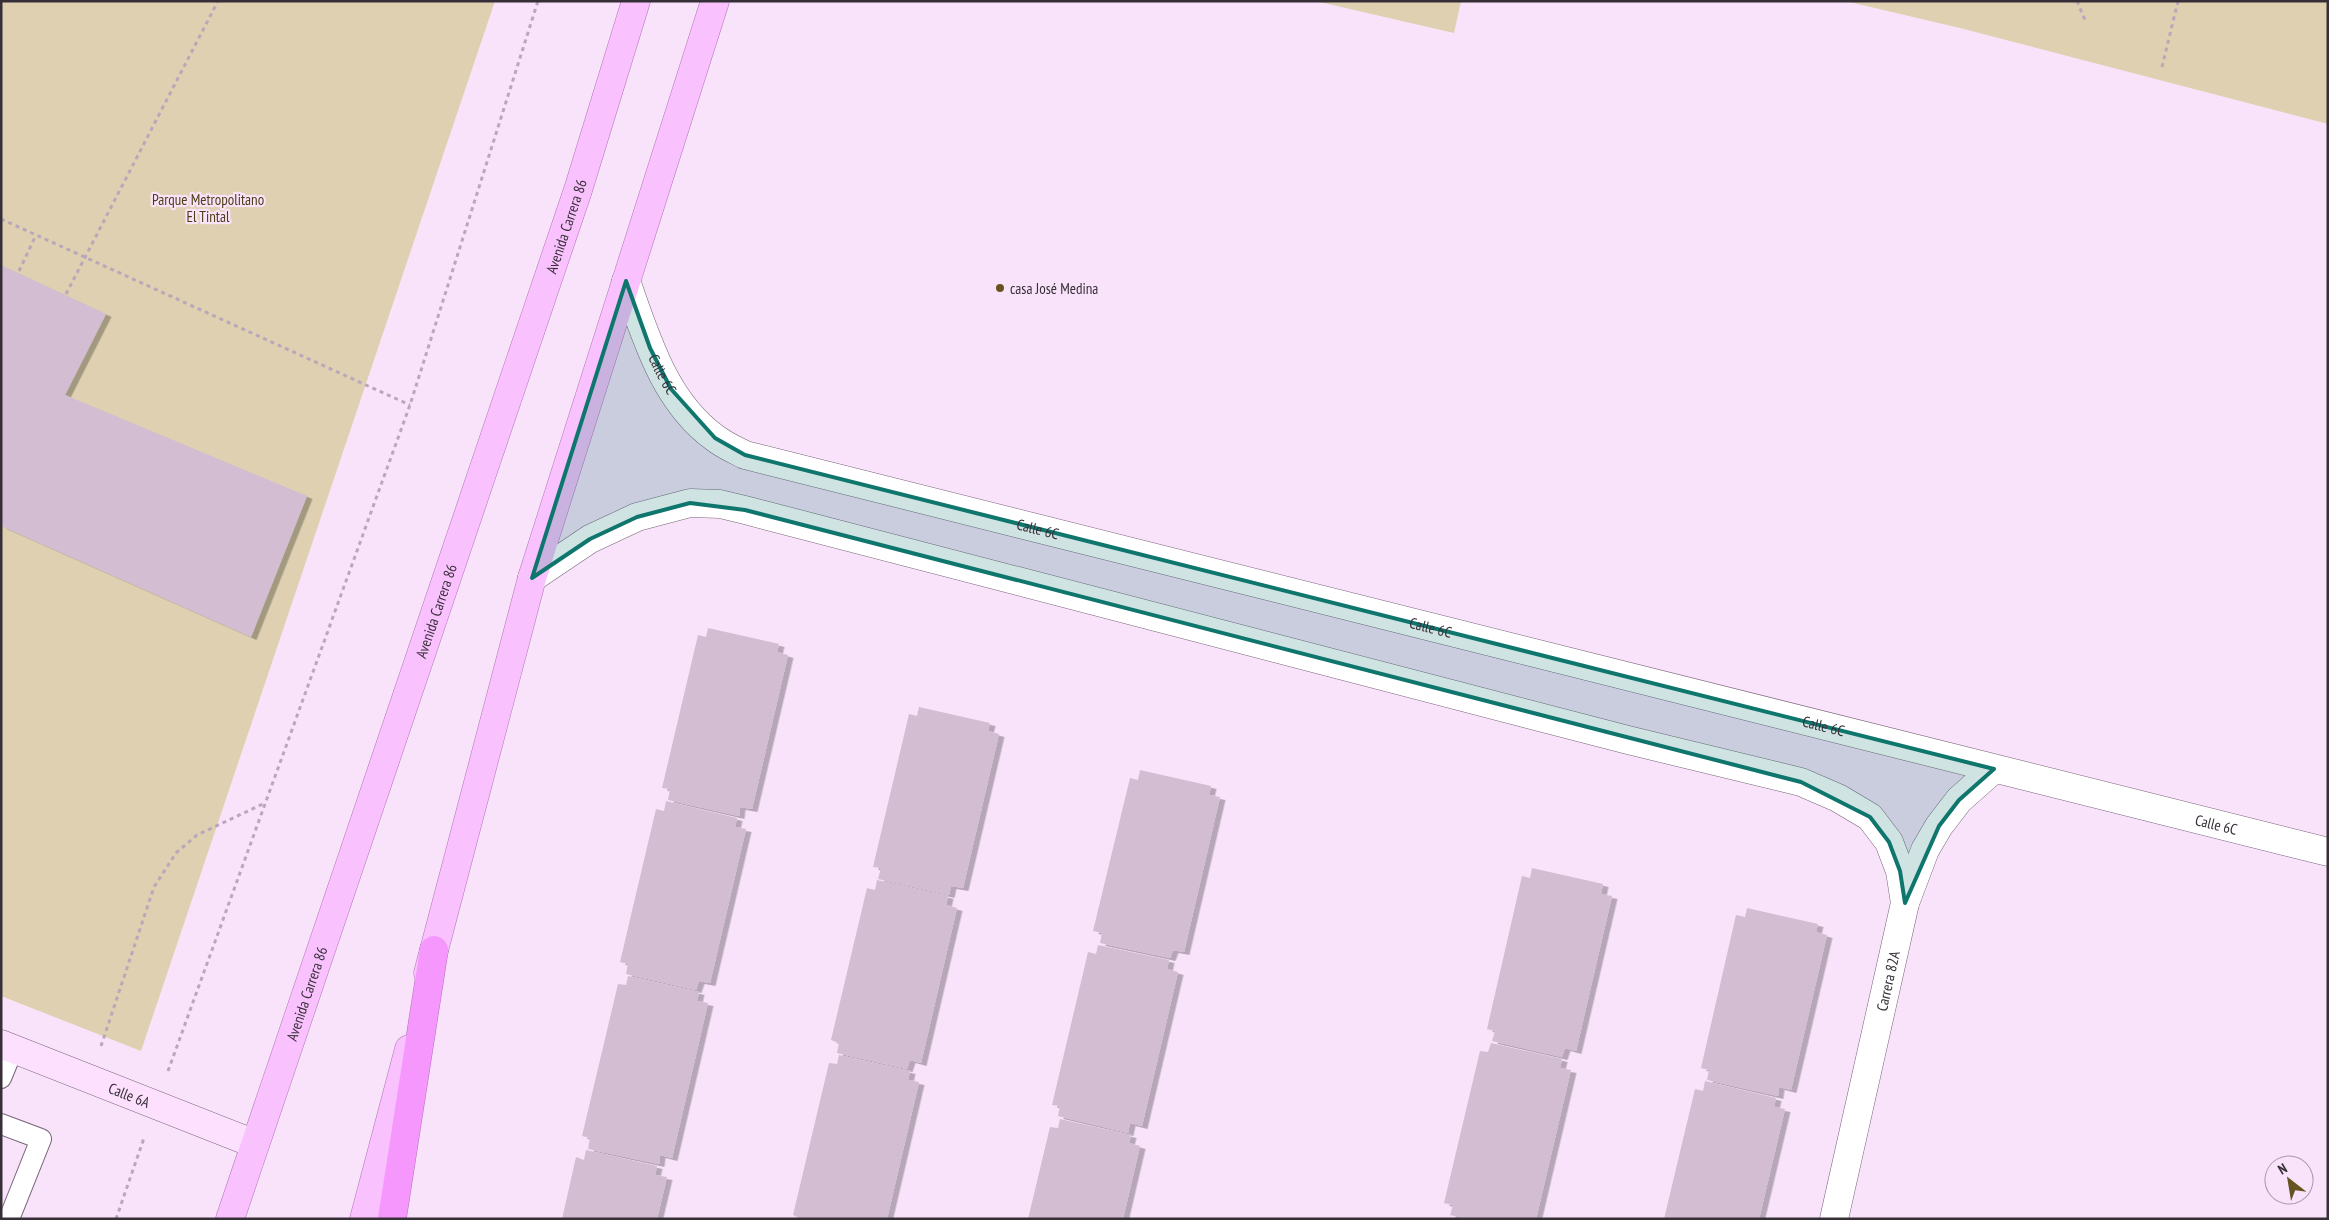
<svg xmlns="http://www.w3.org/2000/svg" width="2329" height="1220" viewBox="0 0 2329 1220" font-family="'PT Sans Narrow',sans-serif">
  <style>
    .green { fill: #ded0b0 }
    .building { fill: #d2bdd3; filter: url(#shadow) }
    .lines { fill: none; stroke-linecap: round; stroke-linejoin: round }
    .lane-casing { stroke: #776478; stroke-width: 22 }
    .street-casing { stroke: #776478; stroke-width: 29 }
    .secondary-casing { stroke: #776478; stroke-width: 29 }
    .primary-casing { stroke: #b273b7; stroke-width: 29 }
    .highway-casing { stroke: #b273b7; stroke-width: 29 }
    .path { stroke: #b9a8ba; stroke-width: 3; stroke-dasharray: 4 4; stroke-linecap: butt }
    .lane { stroke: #fff; stroke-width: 20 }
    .street { stroke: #fff; stroke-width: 28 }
    .secondary { stroke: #fce0fe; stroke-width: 28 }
    .primary { stroke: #f9c1fd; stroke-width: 28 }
    .highway { stroke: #f597fc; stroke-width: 28 }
    .path-bridge { stroke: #b9a8ba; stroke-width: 3; stroke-dasharray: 4 4; stroke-linecap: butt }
    .marked { fill: #0f766e; fill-opacity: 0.2; stroke: #0f766e; stroke-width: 4; stroke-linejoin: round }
    .poi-dot { fill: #675322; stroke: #f9e3fa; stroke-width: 2 }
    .labels { text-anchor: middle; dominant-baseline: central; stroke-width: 4.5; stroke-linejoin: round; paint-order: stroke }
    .park-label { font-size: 15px; fill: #4d3d14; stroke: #f9e3fa }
    .street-label { font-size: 15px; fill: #372f37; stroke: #f9e3fa }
    .poi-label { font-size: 15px; fill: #372f37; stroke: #f9e3fa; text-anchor: start }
  </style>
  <defs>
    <filter id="shadow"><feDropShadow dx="5.5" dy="3" stdDeviation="0" flood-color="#0004"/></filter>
  </defs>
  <rect width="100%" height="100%" fill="#f9e3fa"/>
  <g class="green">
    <polygon points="1,1 495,1 141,1051 1,996"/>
    <polygon points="1315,1 1461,1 1454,33"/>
    <polygon points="1845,1 2328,1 2328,124 1960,28"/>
  </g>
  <g class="building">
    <polygon points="1,265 106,314 65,395 307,496 251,637 1,526"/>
    <polygon points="708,628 779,644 777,652 788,655 752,809 740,807 739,816 668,800 670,789 662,788 698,635 706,637"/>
    <polygon points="919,707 990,723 988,731 999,734 963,888 951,886 949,895 878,879 881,868 873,867 909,714 917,716"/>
    <polygon points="1140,770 1211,786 1209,795 1220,797 1184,952 1173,950 1170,958 1100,943 1102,933 1093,931 1130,778 1138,780"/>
    <polygon points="666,801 737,818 735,827 746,829 710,983 699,981 696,990 626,974 628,964 620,962 656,809 664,811"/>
    <polygon points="1532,868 1603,884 1601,894 1612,896 1576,1051 1565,1048 1562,1057 1492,1041 1495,1031 1487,1029 1522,876 1530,878"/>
    <polygon points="877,880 948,896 946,905 957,908 921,1063 910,1060 907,1069 837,1053 839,1043 831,1040 867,888 875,890"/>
    <polygon points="1747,908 1818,924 1816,932 1827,935 1791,1090 1779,1087 1778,1096 1707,1080 1709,1070 1701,1068 1736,915 1745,917"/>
    <polygon points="1098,945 1169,960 1167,969 1178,972 1142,1126 1130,1123 1128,1133 1058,1116 1060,1106 1052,1105 1088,952 1096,954"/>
    <polygon points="628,976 699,992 697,1001 708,1003 672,1158 660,1155 659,1164 588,1149 590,1138 582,1136 618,984 626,985"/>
    <polygon points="1491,1043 1562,1059 1560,1068 1571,1070 1536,1219 1467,1219 1450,1215 1453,1205 1444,1203 1480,1051 1488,1052"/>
    <polygon points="839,1055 910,1071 908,1080 919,1082 887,1219 801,1219 793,1215 829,1063 837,1064"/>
    <polygon points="1705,1081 1776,1098 1774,1107 1785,1109 1759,1219 1664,1219 1695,1089 1703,1091"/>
    <polygon points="1060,1119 1131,1135 1129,1143 1140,1146 1123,1219 1028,1219 1050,1127 1058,1128"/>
    <polygon points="586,1150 657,1166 655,1175 667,1177 657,1219 562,1219 576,1157 584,1160"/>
  </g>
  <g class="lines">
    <defs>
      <g id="lane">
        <polyline points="1,1078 13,1049"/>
        <polyline points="1,1124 41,1139 9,1219"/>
      </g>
      <g id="street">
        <path id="s1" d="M 626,281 C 646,337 664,401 715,438 C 724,445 735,450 745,455 L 2328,852"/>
        <polyline points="532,578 590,539 637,517 690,503 720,504 745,510 1628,740 1801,782 1838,798 1870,817 1889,842 1900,871 1905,903"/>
        <path id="s2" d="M 1834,1219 L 1905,903 L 1925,850 L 1939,826 L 1959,800 L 1994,769"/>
      </g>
      <g id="secondary">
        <path id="s3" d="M 1,1044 L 255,1144"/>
      </g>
      <g id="primary">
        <polyline points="428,973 532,578 715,1"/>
        <path id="s4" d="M 230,1219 L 578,190 L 636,1"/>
        <polyline points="364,1219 409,1049"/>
      </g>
      <polyline id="highway" points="392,1219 434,950"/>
    </defs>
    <use href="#lane" class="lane-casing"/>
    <use href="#street" class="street-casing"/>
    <use href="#secondary" class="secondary-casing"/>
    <use href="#primary" class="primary-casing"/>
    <use href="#highway" class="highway-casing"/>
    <g class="path">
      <polyline points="2077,1 2085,20"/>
      <polyline points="2162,67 2178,1"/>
      <polyline points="1,219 410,405"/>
      <polyline points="19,271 36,235"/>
      <polyline points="101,1046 154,887 176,853 197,835 265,803"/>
      <polyline points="168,1071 410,405 538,1"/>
      <polyline points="116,1219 144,1138"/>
    </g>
    <use href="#lane" class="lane"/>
    <use href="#street" class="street"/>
    <use href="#secondary" class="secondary"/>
    <use href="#primary" class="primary"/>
    <use href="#highway" class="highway"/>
    <polyline class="path-bridge" points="66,294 218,1"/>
  </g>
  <path class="marked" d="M 626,281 L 650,348 L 671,389 L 715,438 L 745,455 L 1994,769 L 1959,800 L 1939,826 L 1905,903 L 1900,871 L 1889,842 L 1870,817 L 1801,782 L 745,510 L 690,503 L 637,517 L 590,539 L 532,578 Z"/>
  <circle class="poi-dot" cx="1000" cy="288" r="5"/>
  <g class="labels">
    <g class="park-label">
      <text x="208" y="199">Parque Metropolitano<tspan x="208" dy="17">El Tintal</tspan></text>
    </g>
    <g class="street-label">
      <text stroke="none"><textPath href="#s4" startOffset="1048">Avenida Carrera 86</textPath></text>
      <text stroke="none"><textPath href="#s1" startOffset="100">Calle 6C</textPath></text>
      <text stroke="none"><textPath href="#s1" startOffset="520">Calle 6C</textPath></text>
      <text stroke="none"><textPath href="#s4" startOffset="642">Avenida Carrera 86</textPath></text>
      <text stroke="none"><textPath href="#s1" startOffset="925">Calle 6C</textPath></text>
      <text stroke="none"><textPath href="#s1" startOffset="1330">Calle 6C</textPath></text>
      <text stroke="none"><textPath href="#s1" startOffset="1735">Calle 6C</textPath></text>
      <text stroke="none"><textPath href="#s2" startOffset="244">Carrera 82A</textPath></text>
      <text stroke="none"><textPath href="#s4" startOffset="238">Avenida Carrera 86</textPath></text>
      <text stroke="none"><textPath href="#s3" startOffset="138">Calle 6A</textPath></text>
    </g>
    <g class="poi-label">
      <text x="1010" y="288">casa José Medina</text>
    </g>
  </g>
  <rect width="2329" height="1220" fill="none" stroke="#372f37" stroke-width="5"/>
  <g transform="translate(2289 1180) rotate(329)"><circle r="24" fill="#f9e3fa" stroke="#ab9bac"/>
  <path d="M0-4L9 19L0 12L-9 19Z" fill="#675322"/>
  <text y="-8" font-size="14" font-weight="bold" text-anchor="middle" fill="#372f37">N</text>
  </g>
</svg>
